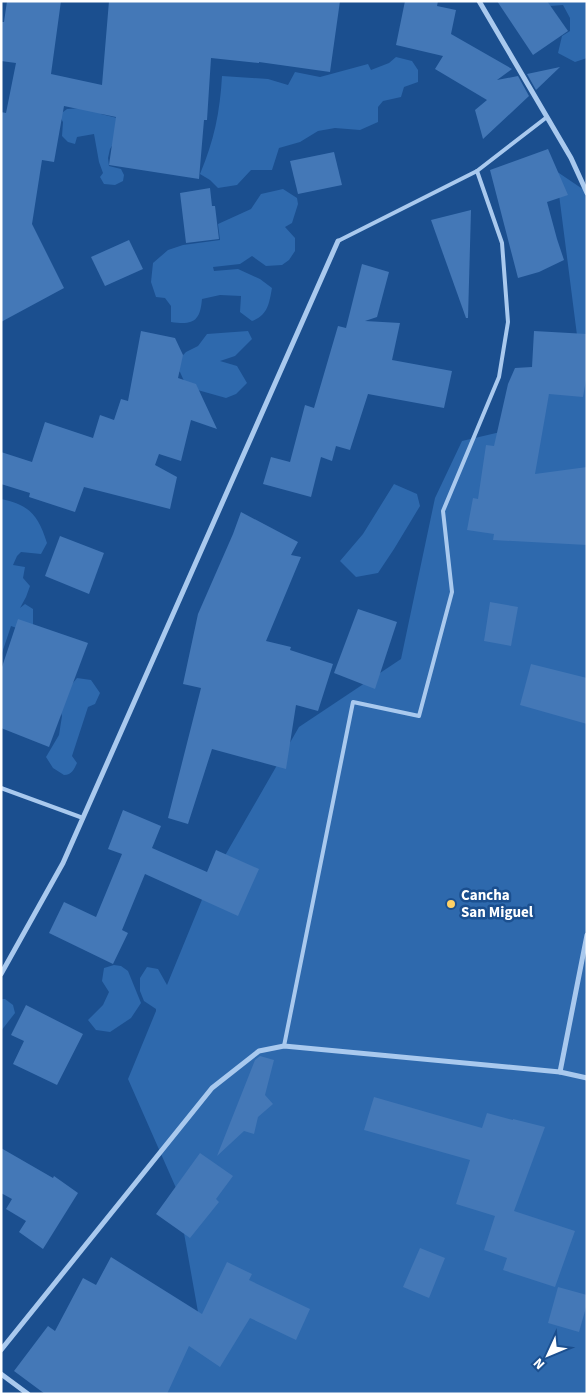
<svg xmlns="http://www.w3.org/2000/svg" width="588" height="1395" viewBox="0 0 588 1395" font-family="'Source Sans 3',sans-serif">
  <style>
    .green { fill: #2e69ad }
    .building { fill: #4478b7 }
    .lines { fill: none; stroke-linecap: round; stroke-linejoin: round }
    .lane { stroke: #a9c9ee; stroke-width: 4 }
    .street { stroke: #a9c9ee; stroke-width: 5 }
    .poi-dot { fill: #ffd166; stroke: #1b4f8f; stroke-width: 2 }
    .labels { text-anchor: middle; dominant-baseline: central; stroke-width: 5; stroke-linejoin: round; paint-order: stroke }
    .poi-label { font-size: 15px; font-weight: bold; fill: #fff; stroke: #1b4f8f; text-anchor: start }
  </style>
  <rect width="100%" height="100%" fill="#1b4f8f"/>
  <g class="green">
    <polygon points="531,1 587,1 587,58 575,62 558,53 562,36 570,31 570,18 563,5 536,7"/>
    <path d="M 396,57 L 412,61 L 418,70 L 418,82 L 404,87 L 401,97 L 383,101 L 378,107 L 378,122 L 360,130 L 335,128 L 318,131 L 300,142 L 279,148 L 272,170 L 251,170 L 237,185 L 218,188 L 210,180 L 200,174 C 214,141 220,112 222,76 L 268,79 L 288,85 L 295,72 L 320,77 L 368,64 L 371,70 L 389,63 Z"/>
    <polygon points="102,104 101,114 117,118 116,139 110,149 108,158 109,166 121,169 124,175 123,181 115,185 104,184 100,177 103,173 99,162 94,134 77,137 75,144 68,142 62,136 63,122 59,115 67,109 83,108"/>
    <polygon points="556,171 587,192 587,1394 145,1394 198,1312 176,1188 128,1079 156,1011 156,1009 144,1001 140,991 140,978 147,967 158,969 167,985 208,885 299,727 401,659 435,498 462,441 531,425 578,343"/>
    <path d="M 283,189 L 297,198 L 298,204 L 292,223 L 285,227 L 295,238 L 295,251 L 289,260 L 282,265 L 266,266 L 252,256 L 240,264 L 213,267 L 214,271 L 238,269 L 260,279 L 272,288 C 269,304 268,315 252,321 L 240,312 L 241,296 L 220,295 L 202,299 C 200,322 193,325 171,322 L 171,306 L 165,298 L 156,297 L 151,282 L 153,263 L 168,250 L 183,245 L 220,240 L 218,224 L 251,209 L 261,194 Z"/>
    <polygon points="248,331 252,339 235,356 220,361 237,366 247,383 236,394 226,398 194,389 184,381 180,372 176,370 173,366 186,352 198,346 207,334"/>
    <polygon points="394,484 417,494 420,506 394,549 378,573 356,577 340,561 363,534"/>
    <path d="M 1,499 C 30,505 38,515 47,543 L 41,554 L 21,552 L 17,556 L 13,565 L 25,567 L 23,578 L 30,586 L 26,597 L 20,608 L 25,604 L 33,609 L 33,628 L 28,632 L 11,626 L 2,653 L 1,652 Z"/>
    <path d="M 77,678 L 91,680 L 100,693 L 95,704 L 88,707 L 72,756 L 77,763 C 74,769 72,775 64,775 L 53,768 L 46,757 L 59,735 L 62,716 L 58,701 Z"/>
    <polygon points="114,965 121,966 128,971 141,1003 131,1018 110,1032 96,1030 88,1020 103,1005 109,992 102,981 104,968"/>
    <polygon points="1,999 5,999 13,1005 15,1013 1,1031"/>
  </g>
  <g class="building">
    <polygon points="7,1 61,1 51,74 102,85 109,1 340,1 330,72 259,62 259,63 211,58 207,120 204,120 199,179 109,165 116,117 64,106 54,162 42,160 32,224 64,288 1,322 1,112 6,113 16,63 1,61 1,22 4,22"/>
    <polygon points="405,1 438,1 437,6 456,10 451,34 512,69 497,80 518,76 529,96 483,139 475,110 487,100 435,69 443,56 396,45"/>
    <polygon points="497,1 547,1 568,31 533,55"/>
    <polygon points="560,67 536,90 527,74"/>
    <polygon points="548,149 568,195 547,202 557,239 564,260 539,272 518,278 490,170"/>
    <polygon points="334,152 342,185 298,194 290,161"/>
    <polygon points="210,188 212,206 215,206 219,239 186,243 180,193"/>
    <polygon points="471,210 468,318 466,318 431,220"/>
    <polygon points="129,240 143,269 105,286 91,257"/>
    <polygon points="362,264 389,272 377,317 365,321 400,323 392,360 452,371 444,408 368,394 350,450 336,446 332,461 321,457 311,497 263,484 271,457 290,462 305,405 314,408 338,326 346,328"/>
    <polygon points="141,331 175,338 183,355 178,378 196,384 217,429 191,420 181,461 159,454 155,465 177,477 170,509 84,487 75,512 29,497 30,493 1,484 1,452 32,462 45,422 93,438 100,415 114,420 121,399 128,401"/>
    <polygon points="534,331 587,334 587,374 583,397 549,394 535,474 587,467 587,545 493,540 494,534 467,530 473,498 478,499 486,445 494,446 508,384 515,368 532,367"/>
    <polygon points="241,512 298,542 291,555 301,557 266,641 291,647 290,650 333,664 318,711 296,705 286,769 212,749 188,824 168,818 201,688 183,684 198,614 233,534"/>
    <polygon points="60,536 104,553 89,594 45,576"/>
    <polygon points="490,602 518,607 511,646 484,641"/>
    <polygon points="358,609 397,622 375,689 334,673"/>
    <polygon points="18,619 88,643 49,747 1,728 1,670"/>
    <polygon points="531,664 587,678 587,724 520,705"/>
    <polygon points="123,810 161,826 152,848 207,872 216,850 259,869 238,916 145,874 122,930 128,933 113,964 49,933 64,902 96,917 122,854 108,849"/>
    <polygon points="26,1005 83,1034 57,1085 13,1064 24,1041 11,1035"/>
    <polygon points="260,1056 274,1060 265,1095 273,1104 258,1117 254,1134 244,1131 217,1156 255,1060"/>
    <polygon points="374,1097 482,1128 487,1113 513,1120 513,1119 545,1127 514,1211 575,1231 555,1287 503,1270 507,1258 484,1250 495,1216 456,1204 470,1160 364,1130"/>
    <polygon points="1,1148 53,1178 54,1176 78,1193 43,1249 19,1232 26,1221 6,1209 12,1199 1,1193"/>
    <polygon points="200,1153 233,1176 216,1199 219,1202 190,1238 156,1214"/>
    <polygon points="420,1248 445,1258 429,1298 403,1287"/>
    <polygon points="111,1257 202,1314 227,1262 252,1274 249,1280 310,1309 296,1340 250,1318 220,1367 189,1346 167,1394 45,1394 14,1371 48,1326 55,1331 83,1278 96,1285"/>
    <polygon points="558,1287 587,1295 587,1304 579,1332 548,1323"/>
  </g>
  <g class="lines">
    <g class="lane">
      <polyline points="338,241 477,171 547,117"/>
      <polyline points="1,788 83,818"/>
      <polyline points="284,1046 353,702 419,716 452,592 443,511 499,377 508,322 502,243 477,171"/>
    </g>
    <g class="street">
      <polyline points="479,1 571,158 587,193"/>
      <polyline points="1,974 63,863 338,241"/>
      <polyline points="560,1072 587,935"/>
      <polyline points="1,1350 212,1088 259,1051 284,1046 560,1072 587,1078"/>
      <polyline points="1,1374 28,1394"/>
    </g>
  </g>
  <circle class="poi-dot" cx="451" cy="904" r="5"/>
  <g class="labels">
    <g class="poi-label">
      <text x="461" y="895">Cancha<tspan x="461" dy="17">San Miguel</tspan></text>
    </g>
  </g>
  <rect width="588" height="1395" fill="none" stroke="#ffffff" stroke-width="5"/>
  <g transform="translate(548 1355) rotate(226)" stroke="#1b4f8f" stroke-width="4" paint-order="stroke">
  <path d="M0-4L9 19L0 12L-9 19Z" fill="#ffffff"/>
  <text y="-8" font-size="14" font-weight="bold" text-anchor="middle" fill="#ffffff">N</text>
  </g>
</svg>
